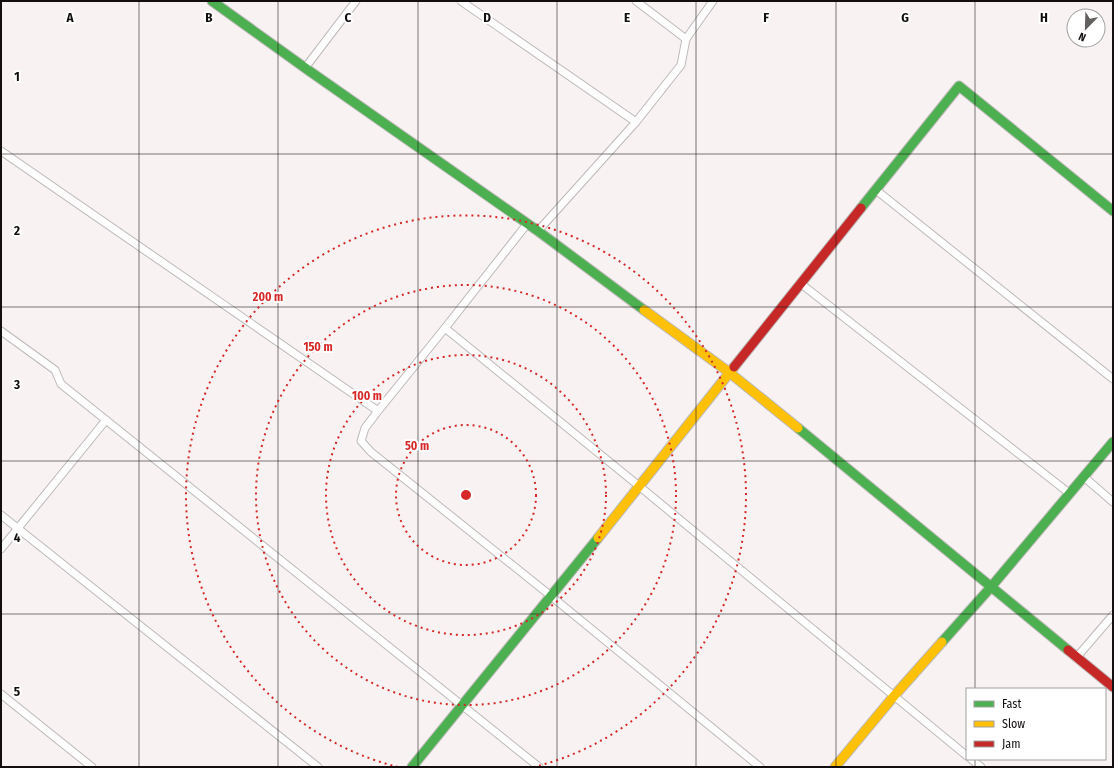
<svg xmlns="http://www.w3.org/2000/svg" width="1114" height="768" viewBox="0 0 1114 768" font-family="'Fira Sans Condensed',sans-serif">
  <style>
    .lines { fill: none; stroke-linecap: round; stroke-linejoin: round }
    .street-casing { stroke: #bdb9b8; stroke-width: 9 }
    .fast-casing { stroke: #bdb9b8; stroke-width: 11 }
    .slow-casing { stroke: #bdb9b8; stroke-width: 11 }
    .jam-casing { stroke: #bdb9b8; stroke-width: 11 }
    .street { stroke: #fefdfd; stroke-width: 7 }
    .fast { stroke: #4caf50; stroke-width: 9 }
    .slow { stroke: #ffc107; stroke-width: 9 }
    .jam { stroke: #c62828; stroke-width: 9 }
    .grid { fill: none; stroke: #120f0e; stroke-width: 1; stroke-opacity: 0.55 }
    .ring { fill: none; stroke: #d62828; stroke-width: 2; stroke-dasharray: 2 4 }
    .grid-label { font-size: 13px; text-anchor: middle; font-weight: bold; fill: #120f0e; stroke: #fff; stroke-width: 4; stroke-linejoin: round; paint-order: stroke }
    .centre { fill: #d62828; stroke: #fff; stroke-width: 2 }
    .ring-label { font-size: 12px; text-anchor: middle; font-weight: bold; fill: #d62828; stroke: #fff; stroke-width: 4; stroke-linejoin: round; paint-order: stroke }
  </style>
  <rect width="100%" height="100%" fill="#f8f3f2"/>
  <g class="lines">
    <defs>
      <g id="street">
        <polyline points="461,1 636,122"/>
        <polyline points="686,39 713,1"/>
        <polyline points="305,68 356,1"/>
        <polyline points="1,151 378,411"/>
        <polyline points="876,190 1113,379"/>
        <polyline points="527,224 445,328 378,411 365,428 361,441 371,452 551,596 760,767"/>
        <polyline points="538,231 636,122 681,65 686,39 636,1"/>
        <polyline points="800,283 1069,493"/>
        <polyline points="445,328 639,486 967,756"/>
        <polyline points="1,331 55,370 61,384 539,767"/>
        <polyline points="1084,477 1113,502"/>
        <polyline points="1,515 318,767"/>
        <polyline points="1,549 106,420"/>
        <polyline points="1076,658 1113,615"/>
        <polyline points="1,694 92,767"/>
        <polyline points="971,759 981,767"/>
      </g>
      <g id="fast">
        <polyline points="212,1 308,70 538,231 644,310"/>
        <polyline points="861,208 959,86 1113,211"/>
        <polyline points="798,428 1068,650"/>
        <polyline points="942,642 991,587 1113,442"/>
        <polyline points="412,767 598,538"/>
      </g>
      <g id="slow">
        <polyline points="644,310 730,373 798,428"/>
        <polyline points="598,538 734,367"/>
        <polyline points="835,767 894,696 942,642"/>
      </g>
      <g id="jam">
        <polyline points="734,367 861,208"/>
        <polyline points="1068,650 1113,687"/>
      </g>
    </defs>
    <use href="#street" class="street-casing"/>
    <use href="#fast" class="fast-casing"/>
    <use href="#slow" class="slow-casing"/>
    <use href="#jam" class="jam-casing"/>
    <use href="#street" class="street"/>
    <use href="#fast" class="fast"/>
    <use href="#slow" class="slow"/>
    <use href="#jam" class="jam"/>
  </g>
  <path class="grid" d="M 139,1 L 139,767M 278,1 L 278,767M 418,1 L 418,767M 557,1 L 557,767M 696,1 L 696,767M 836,1 L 836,767M 975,1 L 975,689M 1,154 L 1113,154M 1,307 L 1113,307M 1,461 L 1113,461M 1,614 L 1113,614M 975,759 L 975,767"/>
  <g class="ring">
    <circle cx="466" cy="495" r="70"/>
    <circle cx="466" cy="495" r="140"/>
    <circle cx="466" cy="495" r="210"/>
    <path d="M398 767A280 280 0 1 1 534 767"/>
  </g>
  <g class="grid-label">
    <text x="70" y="22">A</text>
    <text x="209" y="22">B</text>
    <text x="348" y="22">C</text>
    <text x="487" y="22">D</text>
    <text x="627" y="22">E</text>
    <text x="766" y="22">F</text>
    <text x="905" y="22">G</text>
    <text x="1044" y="22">H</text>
    <text x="17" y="81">1</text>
    <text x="17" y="235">2</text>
    <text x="17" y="389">3</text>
    <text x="17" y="542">4</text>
    <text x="17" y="696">5</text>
  </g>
  <circle cx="466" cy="495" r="6" class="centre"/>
  <g class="ring-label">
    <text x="268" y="301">200 m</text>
    <text x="318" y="351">150 m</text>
    <text x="367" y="400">100 m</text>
    <text x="417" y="450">50 m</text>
  </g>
  <rect width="1114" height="768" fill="none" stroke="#120f0e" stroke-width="4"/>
  <rect x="966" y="688" width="140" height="72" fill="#ffffff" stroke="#a09f9f"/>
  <rect x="974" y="701" width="20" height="6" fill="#4caf50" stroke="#a09f9f"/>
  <text x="1002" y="708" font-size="12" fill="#120f0e">Fast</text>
  <rect x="974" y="721" width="20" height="6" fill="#ffc107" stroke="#a09f9f"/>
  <text x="1002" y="728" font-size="12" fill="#120f0e">Slow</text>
  <rect x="974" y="741" width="20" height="6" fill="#c62828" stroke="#a09f9f"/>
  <text x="1002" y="748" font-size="12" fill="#120f0e">Jam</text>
  <g transform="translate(1086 28) rotate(203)"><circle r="19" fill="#ffffff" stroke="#a09f9f"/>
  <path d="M0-3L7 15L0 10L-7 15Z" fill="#625f5e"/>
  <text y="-6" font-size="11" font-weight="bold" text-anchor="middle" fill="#120f0e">N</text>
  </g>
</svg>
